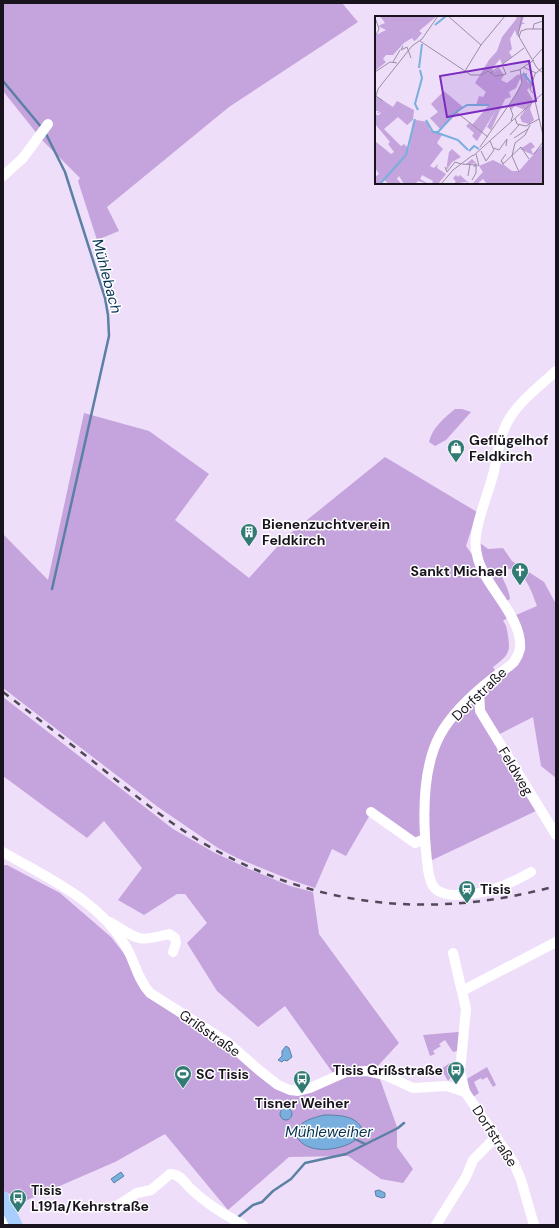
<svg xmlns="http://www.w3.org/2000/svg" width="559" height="1228" viewBox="0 0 559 1228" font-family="'DM Sans',sans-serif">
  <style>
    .green { fill: #c5a3dd; fill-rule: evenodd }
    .water { fill: #78afde; stroke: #5c80a4 }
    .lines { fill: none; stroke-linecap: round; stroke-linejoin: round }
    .stream { stroke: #5c80a4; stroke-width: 2.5 }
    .minor { stroke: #fff; stroke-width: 10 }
    .major { stroke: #a7cefe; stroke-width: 13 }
    .rail { stroke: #514957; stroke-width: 2.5; stroke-dasharray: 7 7; stroke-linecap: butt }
    .labels { text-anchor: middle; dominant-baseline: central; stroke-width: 3; stroke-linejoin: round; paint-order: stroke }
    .poi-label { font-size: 14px; font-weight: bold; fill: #19131d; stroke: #fff; text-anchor: start }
    .street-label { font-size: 14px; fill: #19131d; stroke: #fff }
    .water-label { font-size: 15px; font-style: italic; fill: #073352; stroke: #fff }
    .inset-river { fill: none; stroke: #78afde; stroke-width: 2 }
    .inset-road { fill: none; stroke: #998da2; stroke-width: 1 }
    .view { fill: #7b2cbf; fill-opacity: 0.15; stroke: #7b2cbf; stroke-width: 2 }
    .inset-edge { fill: none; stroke: #19131d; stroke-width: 2 }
  </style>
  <rect width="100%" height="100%" fill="#eedefa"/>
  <g class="green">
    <polygon points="3,3 342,3 358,22 229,107 107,207 119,231 97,240 78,181 80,178 42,140 3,91"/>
    <path d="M 455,409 L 462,409 L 471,412 L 446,440 L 435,446 L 429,442 C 432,428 444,418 455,409 Z"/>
    <path d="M 84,413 L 149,431 L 209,474 L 175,520 L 249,578 L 286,537 L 385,457 L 477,512 L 466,546 L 473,556 L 480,543 L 488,549 L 503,548 L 512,561 L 544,582 L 556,604 L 556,778 L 541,766 L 533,717 L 494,737 L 538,810 L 428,862 L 425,840 L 415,842 L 371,813 L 346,856 L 332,849 L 315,888 L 291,880 L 237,858 L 218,848 L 158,807 L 3,688 L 3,534 L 48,580 ZM 500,568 C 524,567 530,587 537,606 L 516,615 L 516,662 L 496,672 L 493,667 C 507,656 511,654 508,636 C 507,630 507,626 503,621 L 507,618 L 504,603 L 510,599 C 509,587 501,579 500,568 Z"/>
    <polygon points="3,697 173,829 215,853 249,869 290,886 313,892 319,934 399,1043 376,1068 397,1127 397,1147 413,1169 403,1183 381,1179 348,1156 289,1157 228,1210 165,1134 115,1162 25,1201 3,1191 3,865 7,865 60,893 111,937 133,965 142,984 197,1023 259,1071 298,1091 335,1076 285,1006 258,1027 217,991 187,943 207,923 185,894 177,894 144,915 118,900 142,868 104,821 87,838 3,776"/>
    <polygon points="458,1032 460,1033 460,1050 453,1052 445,1040 439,1044 441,1046 433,1051 435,1054 430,1056 423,1035"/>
    <polygon points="450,1063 455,1072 448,1081 441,1069"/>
    <polygon points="487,1067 496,1085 493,1087 487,1077 482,1080 481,1078 474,1082 479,1093 473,1097 465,1080"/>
  </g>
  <g class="water">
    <polygon points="286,1046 289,1048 292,1057 287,1061 284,1060 282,1062 278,1060 282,1056 282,1051"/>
    <circle cx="286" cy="1114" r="6"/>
    <path d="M 324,1115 C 337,1115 356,1115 362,1129 L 360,1136 C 347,1151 305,1157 296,1135 C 297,1121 313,1118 324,1115 Z"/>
    <polygon points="121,1172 124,1176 114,1183 111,1179"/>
    <polygon points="379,1190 385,1193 385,1197 382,1198 376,1196 375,1191"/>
  </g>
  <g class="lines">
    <g class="stream">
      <polyline points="3,81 42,128"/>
      <polyline points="45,132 65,172 105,298 108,315 109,336 52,589"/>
      <polyline points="355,1139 365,1144"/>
      <polyline points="237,1218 253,1205 262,1202 273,1191 291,1179 305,1163 346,1154 398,1128 404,1123"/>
    </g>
    <g class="minor">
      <polyline points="3,176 23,158 48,124"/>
      <polyline points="479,690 480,711 556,835"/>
      <polyline points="371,812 415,843 425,839"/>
      <path d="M 3,852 C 47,878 97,899 125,945 C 135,961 137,979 150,993 L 227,1042 L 260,1071 L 278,1085 L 290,1090 L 298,1091 L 310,1088 L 346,1072 L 367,1071 L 385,1075 L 413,1088 L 447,1086 L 465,1092"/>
      <path d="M 531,872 C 506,886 485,895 456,895 C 432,895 429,883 427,861 C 423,823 421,770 440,735 C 452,713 473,694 492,679 C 499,673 508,668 514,662 C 516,659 519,653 520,649 C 523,617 486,588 478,559 C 476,552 475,542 476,535 C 479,513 489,492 494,471 C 498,454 499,437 508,421 C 519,401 539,387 556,371"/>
      <path d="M 110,922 C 139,939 135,943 169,934 L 175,938 L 176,943 L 173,952"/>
      <polyline points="453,953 466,1009 460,1071 465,1092 514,1163 521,1180 534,1225"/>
      <polyline points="462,991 556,942"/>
      <path d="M 117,1206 L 137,1193 L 151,1190 L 170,1174 C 178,1173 184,1181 189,1187 C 205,1203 224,1214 243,1225"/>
      <polyline points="3,1222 14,1219"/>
      <polyline points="436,1225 466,1177 473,1160 496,1137"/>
    </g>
    <polyline class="major" points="3,1198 16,1225"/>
    <path class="rail" d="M 3,692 C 32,714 60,736 89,758 C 130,791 172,827 219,852 C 327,910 439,918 556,886"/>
  </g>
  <defs>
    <symbol id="shop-pin" viewBox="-11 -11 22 30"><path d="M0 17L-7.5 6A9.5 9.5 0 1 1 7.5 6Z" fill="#327a74" stroke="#fff"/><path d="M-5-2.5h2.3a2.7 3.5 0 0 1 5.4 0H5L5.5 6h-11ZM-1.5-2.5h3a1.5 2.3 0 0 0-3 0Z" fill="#fff"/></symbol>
    <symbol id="building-pin" viewBox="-11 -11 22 30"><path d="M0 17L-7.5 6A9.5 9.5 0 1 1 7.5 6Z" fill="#327a74" stroke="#fff"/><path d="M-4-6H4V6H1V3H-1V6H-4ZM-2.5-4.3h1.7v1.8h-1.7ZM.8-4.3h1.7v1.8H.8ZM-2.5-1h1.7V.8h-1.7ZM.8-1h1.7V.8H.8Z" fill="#fff"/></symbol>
    <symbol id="church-pin" viewBox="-11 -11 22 30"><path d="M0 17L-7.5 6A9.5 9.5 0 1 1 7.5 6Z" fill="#327a74" stroke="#fff"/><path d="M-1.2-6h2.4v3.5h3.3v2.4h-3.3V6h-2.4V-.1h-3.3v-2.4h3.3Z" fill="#fff"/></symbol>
    <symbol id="station-pin" viewBox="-11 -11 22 30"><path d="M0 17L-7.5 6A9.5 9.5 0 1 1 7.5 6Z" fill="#327a74" stroke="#fff"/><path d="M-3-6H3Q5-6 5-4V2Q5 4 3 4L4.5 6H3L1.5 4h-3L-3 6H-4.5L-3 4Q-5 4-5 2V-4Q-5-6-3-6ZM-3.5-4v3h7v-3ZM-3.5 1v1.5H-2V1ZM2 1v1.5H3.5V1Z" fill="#fff"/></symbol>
    <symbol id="bus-pin" viewBox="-11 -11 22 30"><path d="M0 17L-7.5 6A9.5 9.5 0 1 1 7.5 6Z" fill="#327a74" stroke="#fff"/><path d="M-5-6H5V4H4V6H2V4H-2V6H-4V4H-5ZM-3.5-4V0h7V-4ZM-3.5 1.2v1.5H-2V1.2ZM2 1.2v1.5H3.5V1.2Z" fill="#fff"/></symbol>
    <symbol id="stadium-pin" viewBox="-11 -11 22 30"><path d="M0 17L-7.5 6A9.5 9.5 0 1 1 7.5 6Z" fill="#327a74" stroke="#fff"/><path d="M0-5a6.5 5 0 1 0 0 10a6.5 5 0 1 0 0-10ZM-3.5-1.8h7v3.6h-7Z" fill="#fff"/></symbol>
  </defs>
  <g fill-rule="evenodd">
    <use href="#shop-pin" x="446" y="438" width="20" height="27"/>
    <use href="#building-pin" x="239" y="522" width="20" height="27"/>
    <use href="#church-pin" x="510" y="561" width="20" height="27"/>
    <use href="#station-pin" x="457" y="879" width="20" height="27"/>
    <use href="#bus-pin" x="446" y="1060" width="20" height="27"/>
    <use href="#stadium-pin" x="173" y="1064" width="20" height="27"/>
    <use href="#bus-pin" x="292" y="1069" width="20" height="27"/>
    <use href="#bus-pin" x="8" y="1188" width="20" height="27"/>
  </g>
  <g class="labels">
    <g class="poi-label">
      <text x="469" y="440">Geflügelhof<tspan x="469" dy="16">Feldkirch</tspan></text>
      <text x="262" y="524">Bienenzuchtverein<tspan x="262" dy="16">Feldkirch</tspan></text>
      <text x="507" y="571" text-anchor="end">Sankt Michael</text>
      <text x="480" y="889">Tisis</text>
      <text x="443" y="1070" text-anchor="end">Tisis Grißstraße</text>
      <text x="196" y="1074">SC Tisis</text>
      <text x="302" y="1103" text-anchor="middle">Tisner Weiher</text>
      <text x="31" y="1190">Tisis<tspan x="31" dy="16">L191a/Kehrstraße</tspan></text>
    </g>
    <g class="street-label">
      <text transform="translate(479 694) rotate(-44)">Dorfstraße</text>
      <text transform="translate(516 771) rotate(59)">Feldweg</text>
      <text transform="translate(210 1033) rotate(35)">Grißstraße</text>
      <text transform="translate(495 1136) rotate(57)">Dorfstraße</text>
    </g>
    <g class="water-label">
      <text transform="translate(107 276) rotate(75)">Mühlebach</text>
      <text x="329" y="1132">Mühleweiher</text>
    </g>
  </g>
  <g transform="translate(375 16)">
    <rect width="168" height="168" fill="#eedefa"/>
    <path d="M 5,0 L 62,0 L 44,15 L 47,17 L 41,24 L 39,25 L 37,22 L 29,27 L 18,39 L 11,39 L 8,43 L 11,46 L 0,55 L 0,12 L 1,19 L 11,14 L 3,10 L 10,7 ZM 139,0 L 154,0 L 149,1 L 147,6 L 150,8 L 147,8 L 142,20 L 140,14 L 135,23 L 137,33 L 134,36 L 137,41 L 127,48 L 125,43 L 117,53 L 119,56 L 124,52 L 129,59 L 126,64 L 132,67 L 142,59 L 152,57 L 152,65 L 157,69 L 152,74 L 158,84 L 155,93 L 159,104 L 154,108 L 147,106 L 145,101 L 150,94 L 140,90 L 136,94 L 134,89 L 147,67 L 145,63 L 141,72 L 134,76 L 136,81 L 130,83 L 116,114 L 112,111 L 121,94 L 102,125 L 97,120 L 99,117 L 91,110 L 94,107 L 97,109 L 113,90 L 101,89 L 104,80 L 108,81 L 111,76 L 100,67 L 114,44 L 122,35 L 127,21 L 142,2 ZM 69,75 L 88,91 L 66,114 L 55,102 L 63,96 L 56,88 ZM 0,79 L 18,91 L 22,85 L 39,94 L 38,104 L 32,109 L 23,101 L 9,113 L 26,130 L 29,128 L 34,133 L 38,106 L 41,104 L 53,106 L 55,114 L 67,119 L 62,127 L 68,133 L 55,150 L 59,152 L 63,148 L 62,152 L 71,158 L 63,168 L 57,168 L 58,165 L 47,159 L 45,163 L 54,168 L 43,165 L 40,168 L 29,168 L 24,160 L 22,163 L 27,168 L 14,168 L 9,164 L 6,168 L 0,168 L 0,161 L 4,158 L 0,152 L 0,125 L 16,138 L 19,136 L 13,128 L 15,126 L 0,108 L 0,99 L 4,99 L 6,96 L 1,98 L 4,95 L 0,95 ZM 156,126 L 160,131 L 156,133 L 158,138 L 168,129 L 168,168 L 112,168 L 108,163 L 102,168 L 97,168 L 108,156 L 104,150 L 98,151 L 100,147 L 90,149 L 97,143 L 104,150 L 118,144 L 128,149 L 127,146 L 128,145 L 129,149 L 137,155 L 144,155 L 158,139 L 145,133 ZM 77,133 L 86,141 L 77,146 L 71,155 L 74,136 ZM 81,159 L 83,161 L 85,159 L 95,168 L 91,166 L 77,168 L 81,166 L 78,162 Z" fill="#c5a3dd"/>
    <path class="inset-river" d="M 60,9 L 71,0M 44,52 L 47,28M 148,57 L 157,68M 43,94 L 40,88 L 47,62 L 45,54M 51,104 L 58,116 L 63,116 L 81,96 L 92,89 L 114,89M 60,116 L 83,124 L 93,134M 94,135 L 99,130 L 104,133M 5,168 L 31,139 L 40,103"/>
    <path class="inset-road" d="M 73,0 L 106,29M 147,0 L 143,19 L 162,52 L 168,57M 1,4 L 4,13 L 1,19M 158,13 L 159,8 L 168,5M 144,21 L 146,15 L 152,13 L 168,13M 45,25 L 96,59 L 106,59 L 113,55 L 120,60 L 127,59 L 131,58 L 128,51M 28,30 L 26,34 L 32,31 L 36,42M 158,43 L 168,32M 18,46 L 25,34M 148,51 L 161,57M 90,55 L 106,29 L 130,0M 0,56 L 15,46 L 22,47M 135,56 L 144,54 L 159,44M 116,57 L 149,32M 158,77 L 155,73 L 160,58 L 168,51M 8,85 L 1,80 L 3,73 L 37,30 L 47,23 L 63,0M 160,85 L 168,119M 134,89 L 138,99 L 136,105M 81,96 L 113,121M 140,102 L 142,108 L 151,110 L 164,103M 135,119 L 144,109M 139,122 L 153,113M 105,131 L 142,77 L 147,66 L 145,53M 119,132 L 124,134 L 132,123 L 131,130M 106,135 L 111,145 L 119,134 L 115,125M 101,138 L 104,150M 131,138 L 126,145 L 128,148 L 146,131 L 154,143M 159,138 L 168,126M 98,140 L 168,77M 137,140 L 140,127 L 150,119 L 155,109M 137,140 L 144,156M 87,148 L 101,149 L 101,157 L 97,164M 70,151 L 72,156 L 80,146 L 86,148M 93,160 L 95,148M 66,168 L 78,154 L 98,139"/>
    <path class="view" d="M 154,45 L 161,85 L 72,101 L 65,60 Z"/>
    <rect width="168" height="168" class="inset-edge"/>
  </g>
  <rect width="559" height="1228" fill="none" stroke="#19131d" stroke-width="8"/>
</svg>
